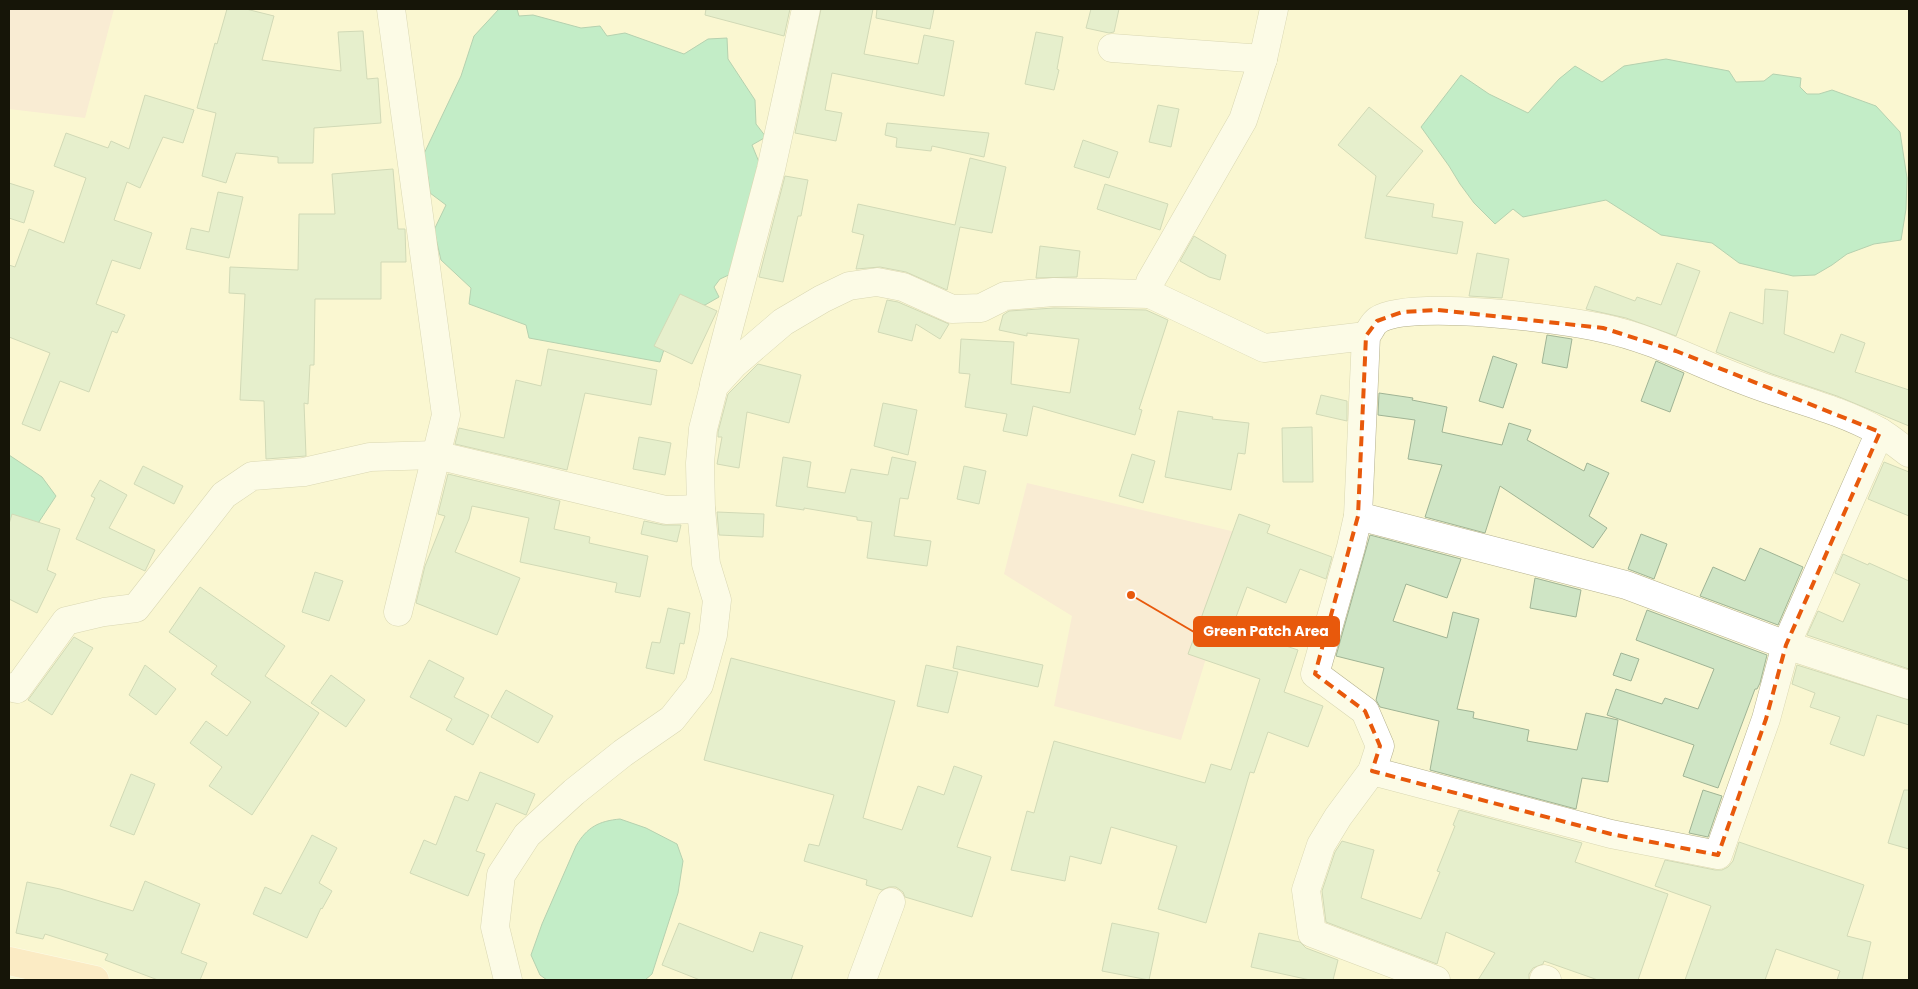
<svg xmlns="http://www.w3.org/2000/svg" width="1918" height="989" viewBox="0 0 1918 989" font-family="Poppins,sans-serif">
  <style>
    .green { fill: #f9ddd4 }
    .water { fill: #82dfbb; stroke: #62a285 }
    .building { fill: #cfe5c5; stroke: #a0b495 }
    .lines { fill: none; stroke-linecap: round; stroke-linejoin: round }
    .minor-casing { stroke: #b4b08d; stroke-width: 29 }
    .major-casing { stroke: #fff; stroke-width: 29 }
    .minor { stroke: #fff; stroke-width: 28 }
    .major { stroke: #fddcb4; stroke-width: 28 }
    .marked { fill: none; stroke: #e8590c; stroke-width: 4; stroke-dasharray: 10 6; stroke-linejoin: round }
    .leader { fill: none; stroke: #e8590c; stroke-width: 2 }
    .callout-dot { fill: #e8590c; stroke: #fff; stroke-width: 2 }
    .callout { fill: #e8590c; stroke: #e8590c; stroke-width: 2 }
    .callout-label { font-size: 14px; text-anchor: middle; font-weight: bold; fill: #fff }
  </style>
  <rect width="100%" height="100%" fill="#faf7d1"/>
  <g class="green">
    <polygon points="9,9 114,9 85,118 9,109"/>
    <polygon points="1027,483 1244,534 1181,740 1054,706 1072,616 1004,574"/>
  </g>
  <g class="water">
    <polygon points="499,9 517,9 519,16 533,15 581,28 600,26 607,36 625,33 684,54 708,39 727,38 728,59 755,100 756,124 766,137 752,145 761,167 733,273 720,279 714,287 719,297 705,305 679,303 660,362 529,338 526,325 469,304 471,288 441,260 434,230 446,205 430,193 428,177 421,160 461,76 474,36"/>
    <polygon points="1666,59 1729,71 1736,82 1764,81 1773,74 1801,78 1800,87 1807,94 1819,94 1832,90 1876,106 1900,132 1907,178 1906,209 1901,240 1874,244 1847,254 1832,265 1815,275 1793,276 1739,263 1712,243 1661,235 1606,200 1523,217 1513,209 1495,224 1474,203 1460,184 1449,166 1421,127 1461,75 1489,94 1528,113 1559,79 1575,66 1602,82 1624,66"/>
    <polygon points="9,455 42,477 56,496 29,537 9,529"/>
    <path d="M 620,819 L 646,828 L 677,844 L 683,861 L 678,893 L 652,974 L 645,980 L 547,980 L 540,975 L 531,955 L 542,924 L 576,846 C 587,827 599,821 620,819 Z"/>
  </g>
  <g class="building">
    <polygon points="227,9 246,9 274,16 262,60 341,71 338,32 363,31 367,79 378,78 381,123 314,128 313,163 278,163 278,157 236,153 226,183 202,176 216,113 197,108 215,43 217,44"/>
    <polygon points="706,9 790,9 784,36 705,15"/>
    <polygon points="821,9 873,9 864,54 918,64 924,35 954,41 944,96 832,73 825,110 842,113 836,141 795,133"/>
    <polygon points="877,9 934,9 930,29 876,18"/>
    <polygon points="1091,9 1119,9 1114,32 1109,33 1086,28"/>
    <polygon points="1036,32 1063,37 1057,69 1059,70 1054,90 1025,84"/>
    <polygon points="145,95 194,110 183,143 163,137 140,188 127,182 114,220 152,233 140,269 112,260 96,304 125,315 117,333 112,331 89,392 60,381 40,431 22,424 50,353 9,337 9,265 15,267 29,229 64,243 86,178 54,166 66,133 108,148 111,141 129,149"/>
    <polygon points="1158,105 1179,109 1171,147 1149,142"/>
    <polygon points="1369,107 1423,151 1386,196 1434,204 1432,217 1463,222 1457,254 1365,238 1376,176 1338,145"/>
    <polygon points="887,123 989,133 984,157 932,146 931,151 896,147 897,138 885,135"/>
    <polygon points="1083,140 1118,152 1109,178 1074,167"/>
    <polygon points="970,158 1006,167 992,233 960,227 947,290 906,272 880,267 856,269 864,235 852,232 858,204 955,225"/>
    <polygon points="393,169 398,229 405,229 406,262 381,262 381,299 315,299 314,365 310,365 308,404 304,403 306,456 266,459 264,401 240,400 245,294 229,293 230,267 298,270 299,214 335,214 332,174"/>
    <polygon points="785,176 808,180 801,216 798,216 783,282 759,277"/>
    <polygon points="9,183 34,191 24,223 9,218"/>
    <polygon points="1105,184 1168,204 1160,230 1097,209"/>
    <polygon points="218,192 243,197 229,258 186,249 191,228 209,232"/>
    <polygon points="1194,236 1226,255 1220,280 1209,277 1180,261"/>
    <polygon points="1040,246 1080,251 1077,277 1036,278"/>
    <polygon points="1477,253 1509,259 1502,298 1469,296"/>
    <polygon points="1677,263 1700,271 1676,336 1626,318 1586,309 1595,286 1635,301 1637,297 1661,305"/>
    <polygon points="1765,289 1788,291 1784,334 1834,353 1841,334 1865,343 1855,372 1909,390 1909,426 1837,396 1772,374 1716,352 1730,312 1763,324"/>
    <polygon points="680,294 717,311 692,364 654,346"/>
    <polygon points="887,300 898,302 949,324 940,339 916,324 912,341 878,332"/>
    <polygon points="1054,308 1146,310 1168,320 1139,409 1142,410 1135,435 1033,406 1027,436 1003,431 1007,414 965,407 970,374 959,373 961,339 1014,342 1011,384 1070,393 1079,339 1027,333 1027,336 999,330 1003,315 1009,311"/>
    <polygon points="1547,335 1572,339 1567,368 1542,363"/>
    <polygon points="548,349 657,370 651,405 585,393 567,470 455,444 459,428 504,438 516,380 541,386"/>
    <polygon points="1493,356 1517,364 1503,408 1479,401"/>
    <polygon points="1656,361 1684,373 1670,412 1641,401"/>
    <polygon points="758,364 801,375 789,423 747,412 739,468 717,464 722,437 718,437 718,432 728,394"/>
    <polygon points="1379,393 1413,398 1412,400 1447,407 1442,432 1502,445 1509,423 1531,430 1527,440 1584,471 1587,463 1609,473 1589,516 1607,528 1593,548 1500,486 1485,533 1425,517 1442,465 1408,459 1415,420 1378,415"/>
    <polygon points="1321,395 1347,401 1347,421 1316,414"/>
    <polygon points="883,403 917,410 908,455 874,446"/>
    <polygon points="1178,411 1213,417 1212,419 1249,423 1245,454 1238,453 1231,490 1165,477"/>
    <polygon points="1312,427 1313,482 1283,482 1282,428"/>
    <polygon points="639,437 671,443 665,475 633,469"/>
    <polygon points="1132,454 1155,461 1143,503 1119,496"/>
    <polygon points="783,457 811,462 807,487 845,493 851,469 888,475 892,457 916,462 908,499 900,498 894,536 931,541 927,566 867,558 872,522 857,520 857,517 804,508 804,510 776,506"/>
    <polygon points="1884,462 1909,472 1909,516 1868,499"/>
    <polygon points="143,466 183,486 174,504 134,484"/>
    <polygon points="964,466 986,471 979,504 957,499"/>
    <polygon points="448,474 560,501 554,529 590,537 589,543 648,556 640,597 615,592 617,583 520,562 529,518 472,506 469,519 455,552 520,578 497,635 416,603 425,566 445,516 438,514"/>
    <polygon points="100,480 127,495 109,528 155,550 145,571 76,539 95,498 91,496"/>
    <polygon points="717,512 764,514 763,537 719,535"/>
    <polygon points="12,514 60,529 47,570 56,574 37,613 9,599 9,524"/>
    <polygon points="1239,514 1270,525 1267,533 1332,557 1326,579 1300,569 1286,603 1247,587 1232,628 1298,650 1284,692 1323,706 1308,747 1268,732 1254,773 1250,772 1206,923 1158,909 1177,846 1111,827 1101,864 1070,856 1065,881 1011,870 1027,811 1034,813 1054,741 1205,783 1211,764 1231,770 1260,679 1188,654"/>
    <polygon points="644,521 663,525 681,525 677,542 641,534"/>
    <polygon points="1641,534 1667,544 1654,579 1628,569"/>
    <polygon points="1370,535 1461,559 1447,598 1406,584 1393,621 1447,638 1453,612 1479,619 1457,709 1474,712 1473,718 1529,730 1527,741 1577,750 1586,713 1618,720 1608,782 1582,778 1576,809 1430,770 1439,721 1380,707 1376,700 1384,668 1336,656"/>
    <polygon points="1760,548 1803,567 1778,625 1700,596 1713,567 1745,581"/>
    <polygon points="1843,554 1868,565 1869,563 1909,581 1909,669 1807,635 1818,611 1843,622 1860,584 1835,573"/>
    <polygon points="315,572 343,581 329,621 302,612"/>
    <polygon points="1535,578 1581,590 1576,617 1530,608"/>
    <polygon points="200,587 285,646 265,676 319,713 252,815 209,786 222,767 190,743 206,721 227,736 251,702 211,674 217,666 169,632"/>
    <polygon points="668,608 690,613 684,644 680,643 674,674 646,668 652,642 660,643"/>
    <polygon points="1647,610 1767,655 1760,683 1757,689 1755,689 1718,788 1683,776 1694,745 1607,715 1616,689 1662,704 1665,698 1698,709 1714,669 1636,640"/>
    <polygon points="74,637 93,648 52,715 28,700"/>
    <polygon points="957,646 1043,665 1038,687 953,668"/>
    <polygon points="1621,653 1639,659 1631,681 1613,675"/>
    <polygon points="731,658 895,701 863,818 902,830 918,786 944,795 954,766 982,776 957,847 991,857 972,917 905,897 903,892 896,887 889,887 882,890 866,885 867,880 804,861 809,844 819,846 834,795 704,760"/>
    <polygon points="429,660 464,678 454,697 489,715 473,745 446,730 452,719 410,697"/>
    <polygon points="145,665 176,689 156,715 129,695"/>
    <polygon points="926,665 958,672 948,713 917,706"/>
    <polygon points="1797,665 1909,700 1909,725 1877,715 1864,756 1830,744 1840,717 1810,707 1815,693 1792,684"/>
    <polygon points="331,675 365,700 346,727 311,703"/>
    <polygon points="506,690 553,716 538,743 491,717"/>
    <polygon points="480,772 535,794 526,815 496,803 476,851 485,854 468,896 410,873 424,840 436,845 455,796 468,801"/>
    <polygon points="131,774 155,784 134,835 110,826"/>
    <polygon points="1703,790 1722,796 1708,837 1689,833"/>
    <polygon points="1904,790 1909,790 1909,849 1888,843"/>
    <polygon points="1459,810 1582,843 1575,862 1668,894 1638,980 1598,980 1544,961 1543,964 1533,968 1529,974 1529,980 1478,980 1495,953 1446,932 1437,964 1326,922 1322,891 1335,852 1342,841 1374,850 1361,898 1421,919 1440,872 1437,871 1455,826 1453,825"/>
    <polygon points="312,835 337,848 319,883 332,891 322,909 321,908 307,938 253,914 265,887 281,894"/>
    <polygon points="1739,842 1864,885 1847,936 1871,942 1862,980 1837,980 1840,971 1776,949 1765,980 1685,980 1711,906 1655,886 1665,860 1715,870 1722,870 1728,867 1733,861"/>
    <polygon points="145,881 200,904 181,953 207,963 200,980 158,980 105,960 108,954 45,934 43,939 16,933 27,882 60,889 133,911"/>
    <polygon points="679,923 753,952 760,932 803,946 791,980 700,980 662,965"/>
    <polygon points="1112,923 1159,933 1149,980 1102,971"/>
    <polygon points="1259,933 1300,942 1306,948 1338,960 1333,980 1310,980 1251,967"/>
  </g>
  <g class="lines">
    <defs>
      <g id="minor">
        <polyline points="391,9 446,415 398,612"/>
        <polyline points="1112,48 1263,59"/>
        <polyline points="1150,294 1264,348 1366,336"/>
        <polyline points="714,384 771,169 806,9"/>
        <polyline points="1358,516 1626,585 1786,645 1909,685"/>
        <polyline points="9,687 17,689 66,621 104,612 136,608 224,495 252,476 304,472 370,457 436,455 666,510 701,509"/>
        <polyline points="1372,771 1611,834 1718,855 1766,719 1786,645 1880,432"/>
        <polyline points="1544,979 1547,980"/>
        <polyline points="508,980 495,927 501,875 527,835 574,792 623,753 672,719 699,685 713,635 717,600 706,564 701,509 700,463 703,429 714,386 734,364 783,322 822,299 849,286 877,282 903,287 952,309 981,308 1005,296 1054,292 1150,294 1150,282 1243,120 1263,59 1274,9"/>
        <polyline points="862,980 891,902"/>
        <path d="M 1436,980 L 1312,933 L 1306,890 L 1321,845 L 1338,817 L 1372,771 L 1380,746 L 1365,711 L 1315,674 L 1351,547 L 1358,516 L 1366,336 C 1370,331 1373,323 1378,320 C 1410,299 1561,319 1602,328 C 1655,339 1701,365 1751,383 C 1793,399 1839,409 1878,431 C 1889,437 1899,446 1909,453"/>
      </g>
      <polyline id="major" points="9,961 95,980"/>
    </defs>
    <use href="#minor" class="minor-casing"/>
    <use href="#major" class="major-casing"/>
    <use href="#minor" class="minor"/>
    <use href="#major" class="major"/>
  </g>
  <path d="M0 0H1918V989H0ZM 1438,310 L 1603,328 L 1676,351 L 1880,432 L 1786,645 L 1766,719 L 1718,855 L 1611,834 L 1372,771 L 1380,746 L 1365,711 L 1315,674 L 1358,516 L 1366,336 L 1377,321 L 1402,312 Z" fill="#faf7d1" fill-opacity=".55" fill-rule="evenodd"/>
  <path class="marked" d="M 1438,310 L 1603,328 L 1676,351 L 1880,432 L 1786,645 L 1766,719 L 1718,855 L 1611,834 L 1372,771 L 1380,746 L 1365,711 L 1315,674 L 1358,516 L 1366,336 L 1377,321 L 1402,312 Z"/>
  <path class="leader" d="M1131 595L1194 632"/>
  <circle class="callout-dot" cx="1131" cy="595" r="5"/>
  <rect class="callout" x="1194" y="617" width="145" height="29" rx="5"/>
  <g class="callout-label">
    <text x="1266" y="636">Green Patch Area</text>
  </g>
  <rect width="1918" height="989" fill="none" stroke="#161508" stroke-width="20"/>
</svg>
